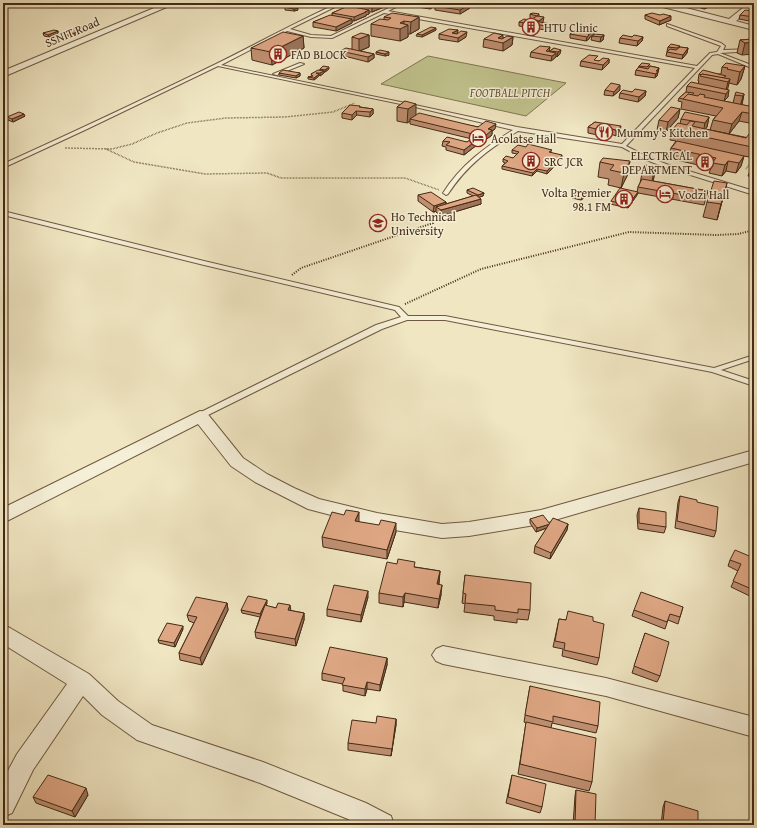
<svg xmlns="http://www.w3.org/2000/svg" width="757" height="828" viewBox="0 0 757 828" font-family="'Gentium Book Plus',serif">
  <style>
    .green { fill: #c1c38e; stroke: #827652 }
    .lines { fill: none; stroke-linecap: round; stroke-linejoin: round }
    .lane-casing { stroke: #6f5940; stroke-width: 2 }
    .street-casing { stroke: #6f5940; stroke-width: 2 }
    .path-far1 { stroke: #442a15; stroke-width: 1.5; stroke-dasharray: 0.5 1; stroke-linecap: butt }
    .path { stroke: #442a15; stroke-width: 2; stroke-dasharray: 1 1.5; stroke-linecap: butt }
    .lane { fill: #f5efd7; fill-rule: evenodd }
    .street { fill: #f5efd7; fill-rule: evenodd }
    .wall { fill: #c09072; stroke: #442a15 }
    .shaded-wall { fill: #9c755c; stroke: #442a15 }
    .building { fill: #dfa784; stroke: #442a15 }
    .labels { text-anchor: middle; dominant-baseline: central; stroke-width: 3; stroke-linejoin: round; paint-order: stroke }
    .far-poi-label { font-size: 12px; fill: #442a15; stroke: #f5efd7; text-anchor: start }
    .far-street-label { font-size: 12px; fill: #442a15; stroke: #f5efd7 }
    .far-park-label { font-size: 12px; font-style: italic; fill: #635033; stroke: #f5efd7 }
  </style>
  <rect width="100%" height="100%" fill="#f0e6c2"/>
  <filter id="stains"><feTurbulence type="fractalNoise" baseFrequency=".005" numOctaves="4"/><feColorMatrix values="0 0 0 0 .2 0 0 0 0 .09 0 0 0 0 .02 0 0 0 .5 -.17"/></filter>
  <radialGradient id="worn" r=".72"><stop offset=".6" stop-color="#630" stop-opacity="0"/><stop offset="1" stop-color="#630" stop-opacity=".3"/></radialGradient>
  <polygon class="green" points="428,56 566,83 526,116 381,84"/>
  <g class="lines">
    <defs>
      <g id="lane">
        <path d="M 338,3 L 343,3 L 290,29 L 311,35 L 331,36 L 399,3 L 404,3 L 388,11 L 697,66 L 710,53 L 717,52 L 721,46 L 667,26 L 667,24 L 721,43 L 725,46 L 723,50 L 754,49 L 754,51 L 720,53 L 754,66 L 754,69 L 718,54 L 712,55 L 626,146 L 650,158 L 669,165 L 754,191 L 754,195 L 665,167 L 646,160 L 622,147 L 518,131 C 488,150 468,164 448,194 L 446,195 L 443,193 C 461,165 485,147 513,130 L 415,107 L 218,66 L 85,130 L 3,168 L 3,164 C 74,132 144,99 214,65 C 256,44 295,23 338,3 ZM 384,13 L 695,68 L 622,144 L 517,127 L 415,105 L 221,65 L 287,31 L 311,37 L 332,38 Z"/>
        <polygon points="300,63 304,64 277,75 273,74"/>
        <polygon points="3,211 204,261 399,307 408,316 445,316 714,368 754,355 754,359 721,370 754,381 754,386 712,372 445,320 407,320 382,329 200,419 196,416 197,414 376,325 401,317 395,310 204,265 3,215"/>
      </g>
      <g id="street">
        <polygon points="166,3 176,3 3,77 3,71"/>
        <polygon points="654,3 667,3 729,19 749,3 754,3 754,7 736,21 754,26 754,30 655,5"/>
        <polygon points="200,411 206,412 243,458 267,474 294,488 319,499 377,513 442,524 469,522 541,510 754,450 754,462 541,524 469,536 442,538 377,527 308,509 255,482 231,466 198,424 3,523 3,508"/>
        <polygon points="3,625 10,628 89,674 118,701 152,725 263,762 366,803 391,816 394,825 358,825 348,819 260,783 137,740 102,715 83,696 33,770 12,813 3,817 3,780 17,754 67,684 3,644"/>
        <polygon points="443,646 606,678 754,717 754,737 606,696 443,664 436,661 432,655 436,649"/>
      </g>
    </defs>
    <use href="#lane" class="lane-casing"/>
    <use href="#street" class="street-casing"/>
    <g class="path-far1">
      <polyline points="65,148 112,149 132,144 157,133 187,123 226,118 285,117 333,112 355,103"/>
      <polyline points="106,149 134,162 205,174 267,173 281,178 405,178 439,190"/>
      <polyline points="746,169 754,158"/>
      <polyline points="433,219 434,212 438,211"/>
    </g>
    <g class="path">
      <polyline points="292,275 301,268 433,223 433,218"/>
      <polyline points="405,304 481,269 629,232 716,235 738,234 754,230"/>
    </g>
    <use href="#lane" class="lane"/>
    <use href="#street" class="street"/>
  </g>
  <g class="wall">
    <polygon points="3,3 13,3 6,5 3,5"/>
    <polygon points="265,3 291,3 291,4 287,6 279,6"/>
    <polygon points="353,3 387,3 387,5 384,6 384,7 372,12 369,12 369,14 366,15 366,16 354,21 352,21 352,23 336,31 313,27 313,22 332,15 332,13 350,6 350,4"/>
    <polygon points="405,3 465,3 470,8 460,14 435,10 435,6 430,9 405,5"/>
    <polygon points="696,3 718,3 704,9 695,6"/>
    <polygon points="285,7 298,10 294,11 285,10"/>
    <polygon points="754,11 754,22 739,19 740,15"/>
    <polygon points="530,14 539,14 539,17 543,22 542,22 550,24 549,28 546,30 519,26 519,22 532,21 533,19 530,19"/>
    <polygon points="645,15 671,20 659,25 645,19"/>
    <polygon points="384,17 419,17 419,29 410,34 408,34 408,37 400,41 371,36 371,24 384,20"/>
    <polygon points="88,30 70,37 69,37 69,38 65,40 54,38 54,36 61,35 61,33 67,32 67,31"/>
    <polygon points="436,30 422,37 416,36 417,34"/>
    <polygon points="458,30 457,34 466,37 458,42 439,39 439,34"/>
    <polygon points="594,30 594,34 589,38 589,39 586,41 570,38 570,34 581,33"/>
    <polygon points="58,31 58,33 49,37 44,36 43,33"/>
    <polygon points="369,35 369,47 360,51 374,54 374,58 368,62 340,55 340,51 352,49 352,37"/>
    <polygon points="604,35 603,40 600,42 591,40 592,36"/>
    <polygon points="303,36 304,48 272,65 252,60 251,48"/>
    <polygon points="513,37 512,45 503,51 483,47 484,39"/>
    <polygon points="632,37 643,37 642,41 637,46 619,43 620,38"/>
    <polygon points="753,39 742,55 737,53 740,40"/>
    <polygon points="550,47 549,51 550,52 550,51 554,48 560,54 557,57 556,56 556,57 551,61 530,57 531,52"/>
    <polygon points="668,47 679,47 688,48 687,53 682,59 666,56"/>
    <polygon points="376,52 389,55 385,56 376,54"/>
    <polygon points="609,59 609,63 602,70 580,66 581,61 599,61"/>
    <polygon points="639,66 650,66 659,68 657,76 655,78 635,75 636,70 638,68"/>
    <polygon points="745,66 741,79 737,85 729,83 727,89 728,97 724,101 733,103 735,95 744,94 742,105 754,107 754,124 739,121 729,134 710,130 713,120 716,116 681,109 682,102 678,101 679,98 686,92 687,86 698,84 699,81 698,81 699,74 721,74 722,67"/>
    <polygon points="320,69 329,69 325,72 324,72 324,73 320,76 319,75 319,76 314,80 308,79 308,77 312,76 311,74 320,70"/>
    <polygon points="279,73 300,73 300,76 296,78 279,75"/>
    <polygon points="605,90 620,90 613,96 604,95"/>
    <polygon points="646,91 645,96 638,102 619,98 620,93"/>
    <polygon points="754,97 754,106 750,105 752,100"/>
    <polygon points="405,101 416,115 478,127 495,129 492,131 492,135 484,141 482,141 464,155 446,150 446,147 442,146 443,141 467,142 472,139 410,124 410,121 407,123 397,121 397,107"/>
    <polygon points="360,106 360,107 373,109 373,114 370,117 357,115 352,120 342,118 342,113"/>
    <polygon points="680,109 678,118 666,132 657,130 659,120"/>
    <polygon points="25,116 13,122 8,120 7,117"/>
    <polygon points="709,117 707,127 705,129 754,139 754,151 749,157 744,156 741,166 736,173 726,171 722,176 709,173 711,168 668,158 671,148 676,141 670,140 672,130 680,124 681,119"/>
    <polygon points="595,122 620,132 616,136 611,134 607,137 588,133 588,127"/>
    <polygon points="512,150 552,152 551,153 562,158 547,174 537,171 532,176 502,169 502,166 505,163 503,162 503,159 513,158 517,154 512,153"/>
    <polygon points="630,161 627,176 621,188 608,185 609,179 598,177 600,162"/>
    <polygon points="754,164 754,178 748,176 751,168"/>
    <polygon points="656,167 653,181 708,191 704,205 638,193 637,195 628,208 610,204 611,201 637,192 638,187 640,183 643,169"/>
    <polygon points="467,190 484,193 483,196 479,197 481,204 441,216 436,212 436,211 433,212 418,201 418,195 446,202 446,204 473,196 467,193"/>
    <polygon points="573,195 585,197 581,200 572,198"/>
    <polygon points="723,198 717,220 703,217 707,202"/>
    <polygon points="680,496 716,531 714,537 675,528 678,502"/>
    <polygon points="639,508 666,527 664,533 638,529 637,515"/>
    <polygon points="344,515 359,522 396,532 387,559 323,547 322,537"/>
    <polygon points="530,519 549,524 568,524 567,530 550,559 534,553 535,546 547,528 536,532 530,523"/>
    <polygon points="754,558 754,598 731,587 738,571 728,566 730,560"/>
    <polygon points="415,567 440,571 439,585 441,595 438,608 404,602 403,607 379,603 379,593"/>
    <polygon points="465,575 530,610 528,620 517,619 517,623 494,620 494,616 464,612 465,604 462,603"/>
    <polygon points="368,597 361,622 327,616 327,609"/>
    <polygon points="227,603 228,610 202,665 180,660 179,653 194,623 189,621 187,615"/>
    <polygon points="267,603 266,606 304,613 304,620 296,646 256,638 255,632 260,617 242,613 241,610"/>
    <polygon points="683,607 678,624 668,620 665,629 632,616 634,610"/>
    <polygon points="559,619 566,620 593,621 599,658 597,665 562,656 563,649 553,647"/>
    <polygon points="183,629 175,647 159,643 158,640"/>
    <polygon points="645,633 660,676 657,682 632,673"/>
    <polygon points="387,658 387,665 380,691 367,689 365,696 343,691 343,684 322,680 322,673"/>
    <polygon points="530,686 598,726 596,733 552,723 551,728 592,782 589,791 518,774 526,723 524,722"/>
    <polygon points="396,719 396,725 391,756 348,750 348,743 376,723"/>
    <polygon points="512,775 542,807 540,813 506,803"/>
    <polygon points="576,790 595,825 573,825 575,796"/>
    <polygon points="88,795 75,817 36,803 33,797"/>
    <polygon points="665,801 698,825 661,825 663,807"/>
  </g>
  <g class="shaded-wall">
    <polygon points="6,3 13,3 6,5"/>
    <polygon points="279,3 291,3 291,4 287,6 279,6"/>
    <polygon points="382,3 387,3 387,5 384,6 384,7 372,12 372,8"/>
    <polygon points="434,3 441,3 435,6 430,9 430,5"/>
    <polygon points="709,3 718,3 704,9 705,5"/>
    <polygon points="470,4 470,8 460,14 460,10"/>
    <polygon points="298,8 298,10 294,11 294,9"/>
    <polygon points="369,10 369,14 366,15 366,16 354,21 354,17"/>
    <polygon points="671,16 671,20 659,25 660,21"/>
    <polygon points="419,17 419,29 410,34 411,22"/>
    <polygon points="544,17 543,22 538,25 539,21"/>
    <polygon points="352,19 352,23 336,31 336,27"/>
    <polygon points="404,21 404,27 408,25 408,37 400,41 400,23"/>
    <polygon points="550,24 549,28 546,30 547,26"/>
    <polygon points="88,28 88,30 70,37 69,35"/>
    <polygon points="436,28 436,30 422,37 422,35"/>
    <polygon points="458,30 457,35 452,33"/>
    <polygon points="594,30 594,34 589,38 589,39 586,41 587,37 588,35"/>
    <polygon points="58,31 58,33 49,37 48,35"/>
    <polygon points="467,32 466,37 458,42 458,38"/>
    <polygon points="369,35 369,47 359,51 359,39"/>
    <polygon points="503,35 503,43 498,38"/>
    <polygon points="604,35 603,40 600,42 601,37"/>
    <polygon points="68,36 69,38 65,40 64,38"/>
    <polygon points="303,36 304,48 272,65 271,52"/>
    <polygon points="513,37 512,45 503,51 503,43"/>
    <polygon points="643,37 642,41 637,46 638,41"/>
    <polygon points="754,42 754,54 742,55 745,43"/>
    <polygon points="550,47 549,52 546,51"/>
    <polygon points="688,48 687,53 682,59 683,55"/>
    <polygon points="561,50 560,54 557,57 558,52"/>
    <polygon points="389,52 389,55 385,56 385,54"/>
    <polygon points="556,53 556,57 551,61 552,56"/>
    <polygon points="374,54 374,58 368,62 368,57"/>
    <polygon points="609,59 609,63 602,70 603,65"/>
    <polygon points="745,66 741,79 737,85 740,72"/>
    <polygon points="329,67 329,69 325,72 325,70"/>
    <polygon points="659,68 657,76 655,78 656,71"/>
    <polygon points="324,71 324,73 320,76 320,73"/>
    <polygon points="300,73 300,76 296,78 296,76"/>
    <polygon points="319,74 319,76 314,80 314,78"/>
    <polygon points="730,79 727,92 725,94 728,82"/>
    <polygon points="620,85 620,90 613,96 614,92"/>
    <polygon points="729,90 728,97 724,101 726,94"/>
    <polygon points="646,91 645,96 638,102 639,97"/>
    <polygon points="744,94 741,108 739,110 743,96"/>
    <polygon points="416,104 416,117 410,119 410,121 407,123 408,109"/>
    <polygon points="373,109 373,114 370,117 370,112"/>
    <polygon points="680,109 678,118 666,132 668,122"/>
    <polygon points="356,111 357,115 352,120 352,115"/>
    <polygon points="742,112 739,121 729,134 732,124"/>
    <polygon points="24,114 25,116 13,122 12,119"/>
    <polygon points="709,117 707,127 703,133 705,123"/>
    <polygon points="496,124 495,129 492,131 492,135 484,141 485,136 488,129"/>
    <polygon points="621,126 620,132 616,136 616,130"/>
    <polygon points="611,129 611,134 607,137 608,132"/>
    <polygon points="482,136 482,141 464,155 464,150"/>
    <polygon points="754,145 754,151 749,157 752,147"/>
    <polygon points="562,155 562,158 547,174 547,171"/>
    <polygon points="744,156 741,166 736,173 739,163"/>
    <polygon points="630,161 627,176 621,188 624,173"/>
    <polygon points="728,161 726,171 722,176 725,165"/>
    <polygon points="656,167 653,182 651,186 654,171"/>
    <polygon points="537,169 537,171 532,176 533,173"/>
    <polygon points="727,183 723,198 717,220 721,204"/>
    <polygon points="638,192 637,195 628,208 628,205"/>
    <polygon points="484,193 483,196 477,198 478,195"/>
    <polygon points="585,195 585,197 581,200 582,198"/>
    <polygon points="481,199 481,204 441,216 441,210"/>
    <polygon points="446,202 446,208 436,207 436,211 433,212 434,206"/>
    <polygon points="359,512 359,522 355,521"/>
    <polygon points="396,523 396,532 387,559 387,550"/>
    <polygon points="550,524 549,527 536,532 537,528"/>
    <polygon points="568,524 567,530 550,559 551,553"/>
    <polygon points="440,571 439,581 437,594 437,584"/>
    <polygon points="442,585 441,595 438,608 439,599"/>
    <polygon points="368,591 368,597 361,622 361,615"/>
    <polygon points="405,593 404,602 403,607 403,597"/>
    <polygon points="267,600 267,603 261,617 260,614"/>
    <polygon points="227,603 228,610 202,665 200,658"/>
    <polygon points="290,605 291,611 288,610"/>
    <polygon points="304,613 304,620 296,646 295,639"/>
    <polygon points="183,626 183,629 175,647 174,643"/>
    <polygon points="387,658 387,665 380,691 380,685"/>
    <polygon points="367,682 367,689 365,696 365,689"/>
    <polygon points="396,719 396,725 391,756 392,749"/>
    <polygon points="86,788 88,795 75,817 72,811"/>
  </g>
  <g class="building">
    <polygon points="353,3 384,3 372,8 350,4"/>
    <polygon points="418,3 434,3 430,5"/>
    <polygon points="440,3 465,3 470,4 460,10 435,6"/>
    <polygon points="699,3 709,3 705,5"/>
    <polygon points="289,6 298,8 294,9 285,7"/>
    <polygon points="348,6 369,10 365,12 366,12 354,17 332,13"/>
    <polygon points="745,10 754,11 754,17 740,15"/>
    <polygon points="392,13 419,17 411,22 404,21 400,23 408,25 400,29 371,24 380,19 388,20 391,18 384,17"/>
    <polygon points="533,13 539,14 537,16 530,14"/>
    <polygon points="652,13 660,15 663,14 671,16 660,21 645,15"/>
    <polygon points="330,15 352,19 336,27 313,22"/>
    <polygon points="537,16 544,17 539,21 532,19"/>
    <polygon points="524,19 550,24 547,26 519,22"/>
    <polygon points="82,27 88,28 69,35 61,33 65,32 70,33 67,31"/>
    <polygon points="431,27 436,28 422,35 417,34"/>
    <polygon points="449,29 458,30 452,33 457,34 461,31 467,32 458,38 439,34"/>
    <polygon points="587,29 594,30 588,35 589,35 587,37 570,34 574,31 581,33"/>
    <polygon points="54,30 58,31 48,35 43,33"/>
    <polygon points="283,32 303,36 271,52 251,48"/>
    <polygon points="361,33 369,35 359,39 352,37"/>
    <polygon points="494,33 503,35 498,38 502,39 507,36 513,37 503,43 484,39"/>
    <polygon points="59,34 68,36 64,38 54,36"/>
    <polygon points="595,34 604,35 601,37 592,36"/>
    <polygon points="623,35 632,37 634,35 643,37 638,41 620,38"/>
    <polygon points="753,39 754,39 754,42 745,43 740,40"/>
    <polygon points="671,44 680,46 677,48 668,47"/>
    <polygon points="540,46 550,47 546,51 556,53 552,56 531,52"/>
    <polygon points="680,47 688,48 683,55 667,52 670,49 676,50"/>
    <polygon points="346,48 374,54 368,57 340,51"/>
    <polygon points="554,48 561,50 558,52 550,51"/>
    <polygon points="380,50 389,52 385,54 376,52"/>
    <polygon points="589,55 598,56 594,60 599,61 603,58 609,59 603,65 581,61"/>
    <polygon points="642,63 650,64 647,67 639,66"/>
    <polygon points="726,63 745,66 740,72 727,69 728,68 722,67"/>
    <polygon points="323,66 329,67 325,70 320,69"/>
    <polygon points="650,66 659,68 656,71 658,71 656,74 636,70 639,67 648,69"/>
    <polygon points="283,70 300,73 296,76 279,73"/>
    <polygon points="318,70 324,71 320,73 316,73 319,74 314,78 308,77 313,76 311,74"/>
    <polygon points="703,70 726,76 723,78 702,74 702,75 699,74"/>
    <polygon points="702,74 730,79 728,82 700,76"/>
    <polygon points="691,82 729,90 726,94 687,86"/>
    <polygon points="611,83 620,85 614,92 605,90"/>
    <polygon points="635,89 646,91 639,97 620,93 623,90 632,92"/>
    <polygon points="686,92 694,93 692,95 688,94 683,99 679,98"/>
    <polygon points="736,92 744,94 743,96 735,95"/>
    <polygon points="688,94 698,96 700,94 705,95 704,97 754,107 754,114 742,112 732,124 713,120 723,108 683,99"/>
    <polygon points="405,101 416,104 408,109 397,107"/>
    <polygon points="350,105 360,106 359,107 373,109 370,112 356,111 352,115 342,113"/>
    <polygon points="671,107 680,109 668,122 659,120"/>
    <polygon points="19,112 24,114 12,119 7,117"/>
    <polygon points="685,112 709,117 705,123 681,119"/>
    <polygon points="419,113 478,127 486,121 496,124 488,129 492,130 485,136 482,136 464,150 446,145 450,142 443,141 447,137 467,142 477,135 410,119"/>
    <polygon points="690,121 695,122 692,126 746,138 749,134 754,135 754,137 752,139 754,140 754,145 752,147 672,130 678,123 687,125"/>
    <polygon points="595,122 621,126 616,130 611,129 608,132 588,127"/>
    <polygon points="677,141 744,156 739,163 728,161 725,165 712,163 716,158 671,148"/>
    <polygon points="528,144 552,150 549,152 562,155 547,171 537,169 533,173 502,166 508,161 503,159 506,156 513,158 519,152 512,150 518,145 526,147"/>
    <polygon points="603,158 630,161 624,173 610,170 614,165 600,162"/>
    <polygon points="754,164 754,169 751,168"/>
    <polygon points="645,165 656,167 654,171 643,169"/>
    <polygon points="642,179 708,191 705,199 638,187"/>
    <polygon points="714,181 727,183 721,204 707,202"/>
    <polygon points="473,188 484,193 478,195 467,190"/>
    <polygon points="620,188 638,192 628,205 611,201"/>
    <polygon points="431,192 446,202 434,206 418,195"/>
    <polygon points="576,192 585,195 582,198 573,195"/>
    <polygon points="476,195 481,199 441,210 436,207"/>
    <polygon points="680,496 697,500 697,502 718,507 716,531 677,521"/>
    <polygon points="639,508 666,512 666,527 639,523"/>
    <polygon points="346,510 359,512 355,521 379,525 381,520 396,523 387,550 322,537 332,512 344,515"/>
    <polygon points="543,515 550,524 537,528 530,519"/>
    <polygon points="553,518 568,524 551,553 535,546"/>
    <polygon points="735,550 754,558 754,590 733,581 741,564 730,560"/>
    <polygon points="398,559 415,562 414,567 440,571 437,584 442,585 439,599 405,593 403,597 379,593 387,562 397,564"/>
    <polygon points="465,575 531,583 530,610 518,609 518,613 495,610 495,606 465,603 466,594 463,593"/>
    <polygon points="334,585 368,591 361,615 327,609"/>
    <polygon points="641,592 683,607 680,617 670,614 667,622 634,610"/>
    <polygon points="248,596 267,600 260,614 241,610"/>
    <polygon points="196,597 227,603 200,658 179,653 197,617 187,615"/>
    <polygon points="278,603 290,605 288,610 304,613 295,639 255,632 265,605 276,608"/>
    <polygon points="568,611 593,617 593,621 604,624 599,658 564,650 565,643 555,641 559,619 566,620"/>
    <polygon points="167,623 183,626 174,643 158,640"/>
    <polygon points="645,633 669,642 660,676 634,666"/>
    <polygon points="330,647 387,658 380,685 367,682 365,689 342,685 345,678 322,673"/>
    <polygon points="530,686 600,702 598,726 553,716 553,722 525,715"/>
    <polygon points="377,716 396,719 392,749 348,743 352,720 376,723"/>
    <polygon points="526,722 596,738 592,782 520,764"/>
    <polygon points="48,775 86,788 72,811 33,797"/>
    <polygon points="512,775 546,784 542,807 508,797"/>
    <polygon points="576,790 596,794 595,825 575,825"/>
    <polygon points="665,801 698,811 698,825 669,825 663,823"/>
  </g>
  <defs>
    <symbol id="building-ring" viewBox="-11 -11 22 22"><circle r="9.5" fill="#f5efd7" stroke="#8f2418" stroke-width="1.5"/><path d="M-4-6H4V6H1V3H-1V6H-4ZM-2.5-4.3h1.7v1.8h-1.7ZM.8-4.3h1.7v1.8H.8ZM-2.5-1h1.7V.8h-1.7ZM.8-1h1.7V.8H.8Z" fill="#8f2418"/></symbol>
    <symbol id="restaurant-ring" viewBox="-11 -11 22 22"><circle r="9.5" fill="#f5efd7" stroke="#8f2418" stroke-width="1.5"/><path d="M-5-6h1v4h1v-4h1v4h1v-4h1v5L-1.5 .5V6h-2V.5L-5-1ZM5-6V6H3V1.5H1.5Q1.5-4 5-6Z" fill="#8f2418"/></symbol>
    <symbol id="hotel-ring" viewBox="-11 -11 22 22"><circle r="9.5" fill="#f5efd7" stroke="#8f2418" stroke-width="1.5"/><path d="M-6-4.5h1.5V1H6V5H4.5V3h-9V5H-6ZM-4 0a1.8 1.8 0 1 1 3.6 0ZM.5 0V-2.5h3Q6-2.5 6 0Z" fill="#8f2418"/></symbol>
    <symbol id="school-ring" viewBox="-11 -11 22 22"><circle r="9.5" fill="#f5efd7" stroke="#8f2418" stroke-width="1.5"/><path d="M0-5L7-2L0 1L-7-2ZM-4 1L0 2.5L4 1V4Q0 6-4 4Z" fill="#8f2418"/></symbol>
  </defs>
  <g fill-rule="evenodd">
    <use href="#building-ring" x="521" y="17" width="20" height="20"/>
    <use href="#building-ring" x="268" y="44" width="20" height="20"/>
    <use href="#restaurant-ring" x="594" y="122" width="20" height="20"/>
    <use href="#hotel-ring" x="468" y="128" width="20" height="20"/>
    <use href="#building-ring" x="521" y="151" width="20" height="20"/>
    <use href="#building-ring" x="695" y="152" width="20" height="20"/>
    <use href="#hotel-ring" x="655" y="184" width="20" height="20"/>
    <use href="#building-ring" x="614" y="189" width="20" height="20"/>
    <use href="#school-ring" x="368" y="213" width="20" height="20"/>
  </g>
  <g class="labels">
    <g class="far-poi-label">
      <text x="544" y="27">HTU Clinic</text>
      <text x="291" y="54">FAD BLOCK</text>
      <text x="617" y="132">Mummy’s Kitchen</text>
      <text x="491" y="138">Acolatse Hall</text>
      <text x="692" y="155" text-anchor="end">ELECTRICAL<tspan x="692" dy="14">DEPARTMENT</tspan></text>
      <text x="544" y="161">SRC JCR</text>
      <text x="611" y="192" text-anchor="end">Volta Premier<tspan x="611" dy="14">98.1 FM</tspan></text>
      <text x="678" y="194">Vodzi Hall</text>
      <text x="391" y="216">Ho Technical<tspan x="391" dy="14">University</tspan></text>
    </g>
    <g class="far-street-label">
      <text transform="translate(72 32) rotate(-23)">SSNIT Road</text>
    </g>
    <g class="far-park-label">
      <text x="510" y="92">FOOTBALL PITCH</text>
    </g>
  </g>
  <rect width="757" height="828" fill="none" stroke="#f0e6c2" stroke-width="16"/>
  <rect x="4" y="4" width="749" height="820" fill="none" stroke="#442a15" stroke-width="2"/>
  <rect x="8" y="8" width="741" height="812" fill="none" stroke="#442a15"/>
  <rect width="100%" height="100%" filter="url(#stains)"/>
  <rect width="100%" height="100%" fill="url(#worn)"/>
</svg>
